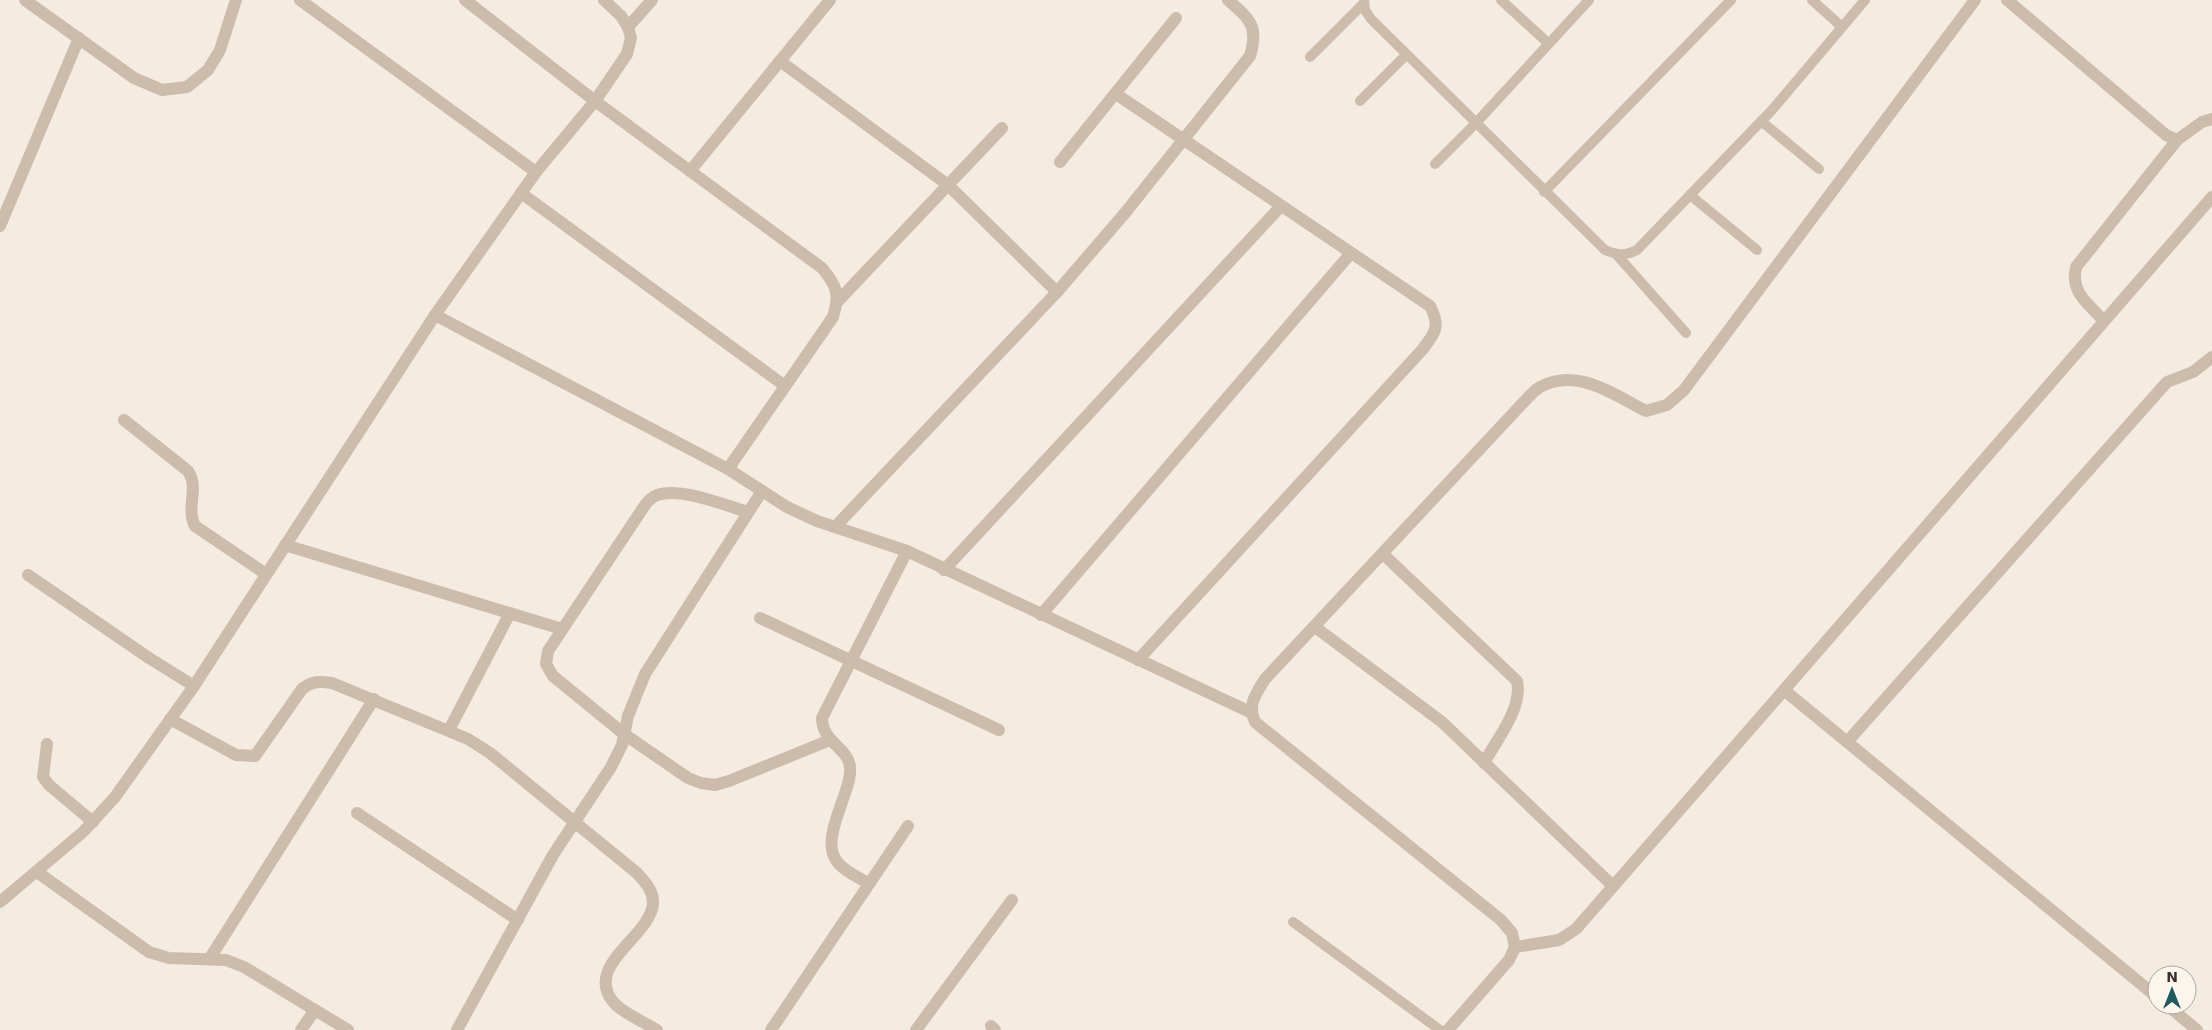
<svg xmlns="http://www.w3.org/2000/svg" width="2212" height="1030" viewBox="0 0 2212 1030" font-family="'DejaVu Sans',sans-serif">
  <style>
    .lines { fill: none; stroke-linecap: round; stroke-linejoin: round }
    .service { stroke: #cdbbac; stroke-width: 10 }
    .minor { stroke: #cdbbac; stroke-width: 12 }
  </style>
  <rect width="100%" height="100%" fill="#f4ebe1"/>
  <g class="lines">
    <g class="service">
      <path d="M 1364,0 L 1365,10 L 1371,19 L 1605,250 C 1617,255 1625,256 1637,250 L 1772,110 L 1865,0"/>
      <polyline points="1501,0 1548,43"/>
      <polyline points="1812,0 1841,26"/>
      <polyline points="1310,57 1364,3"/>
      <polyline points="1360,101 1406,55"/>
      <polyline points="1761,121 1819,169"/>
      <polyline points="1435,164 1475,124 1589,0"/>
      <polyline points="1544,192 1731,0"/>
      <polyline points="1690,195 1757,250"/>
      <polyline points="1616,254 1686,333"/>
      <polyline points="1293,922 1440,1030"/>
    </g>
    <g class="minor">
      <polyline points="25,0 134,78 162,90 187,87 208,70 220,50 236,0"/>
      <polyline points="300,0 536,172"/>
      <path d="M 465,0 L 595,101 L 822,268 C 837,286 840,294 833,317 L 728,469"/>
      <polyline points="2007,0 2166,135 2177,140 2202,122 2212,119"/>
      <polyline points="628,27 652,0"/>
      <polyline points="780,61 948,185 1057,292"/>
      <path d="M 1116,94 L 1430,306 C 1441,327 1435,333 1422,350 L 1138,660"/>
      <polyline points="1060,162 1176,18"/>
      <polyline points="690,171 830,0"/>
      <polyline points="521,193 785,386"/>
      <polyline points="0,226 79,38"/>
      <polyline points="838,301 1002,128"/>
      <polyline points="435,315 728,469 787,507 817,521 907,551 1250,712"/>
      <path d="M 2104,321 C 2088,303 2070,293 2076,267 L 2177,140"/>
      <path d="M 124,420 L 188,471 C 200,489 185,507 195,526 L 266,574"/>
      <path d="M 748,512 C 724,505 681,487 657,495 C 652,497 648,501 645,505 L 548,651 L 546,664 L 553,676 L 624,734 L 688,778 L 701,783 L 715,785 L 729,781 L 830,740"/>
      <path d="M 835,527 L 1057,292 L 1125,213 L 1250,56 C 1259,26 1250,19 1228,0"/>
      <polyline points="285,545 562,629"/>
      <path d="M 1383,554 L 1517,681 C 1523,708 1497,739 1484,763"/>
      <polyline points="944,570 1281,206"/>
      <polyline points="28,575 149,658 194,686"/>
      <polyline points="1041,615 1351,253"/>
      <polyline points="760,618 999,730"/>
      <polyline points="1315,627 1442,722 1613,886"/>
      <polyline points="1784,690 2212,197"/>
      <path d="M 170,719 L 236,755 L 255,756 L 302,689 C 312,681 320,681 332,683 L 468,739 L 490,753 L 637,873 C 645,882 653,890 653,902 C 653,936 580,966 615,1004 C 625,1014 644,1022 657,1030"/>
      <polyline points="449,730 510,613"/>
      <polyline points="1847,742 2167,382 2193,372 2212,357"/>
      <polyline points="47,744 43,777 49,785 93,822"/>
      <polyline points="357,813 518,920"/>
      <polyline points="37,872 149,952 169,958 226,960 244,967 348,1030"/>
      <path d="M 869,884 C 860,878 848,873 840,865 C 821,848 839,813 845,793 C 848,785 851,775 850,766 C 847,747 822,742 822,718 L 907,551"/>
      <polyline points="0,902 83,832 115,797 194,686 435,315 536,172 595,101 627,54 631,38 628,27 621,16 604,0"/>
      <polyline points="1515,947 1559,940 1576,929 1784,690 2157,997"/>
      <polyline points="210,958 374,699"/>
      <polyline points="2167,1005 2197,1030"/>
      <polyline points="991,1026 995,1030"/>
      <polyline points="301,1030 315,1010"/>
      <polyline points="457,1030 553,855 611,767 622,745 628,716 645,674 762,491"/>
      <polyline points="771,1030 908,826"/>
      <polyline points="916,1030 1012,900"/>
      <path d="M 1448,1030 L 1509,960 L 1515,947 L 1512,933 L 1501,920 L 1255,722 C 1247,705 1256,694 1265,679 L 1520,406 C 1526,400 1533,391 1540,387 C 1577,367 1613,394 1646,411 L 1667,405 L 1684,390 L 1975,0"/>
    </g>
  </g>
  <g transform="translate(2172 990)"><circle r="24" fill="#fbf5ee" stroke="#aea6a0"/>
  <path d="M0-4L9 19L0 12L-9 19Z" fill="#1f5a5e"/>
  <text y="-8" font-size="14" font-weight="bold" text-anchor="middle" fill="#3b302b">N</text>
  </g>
</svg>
